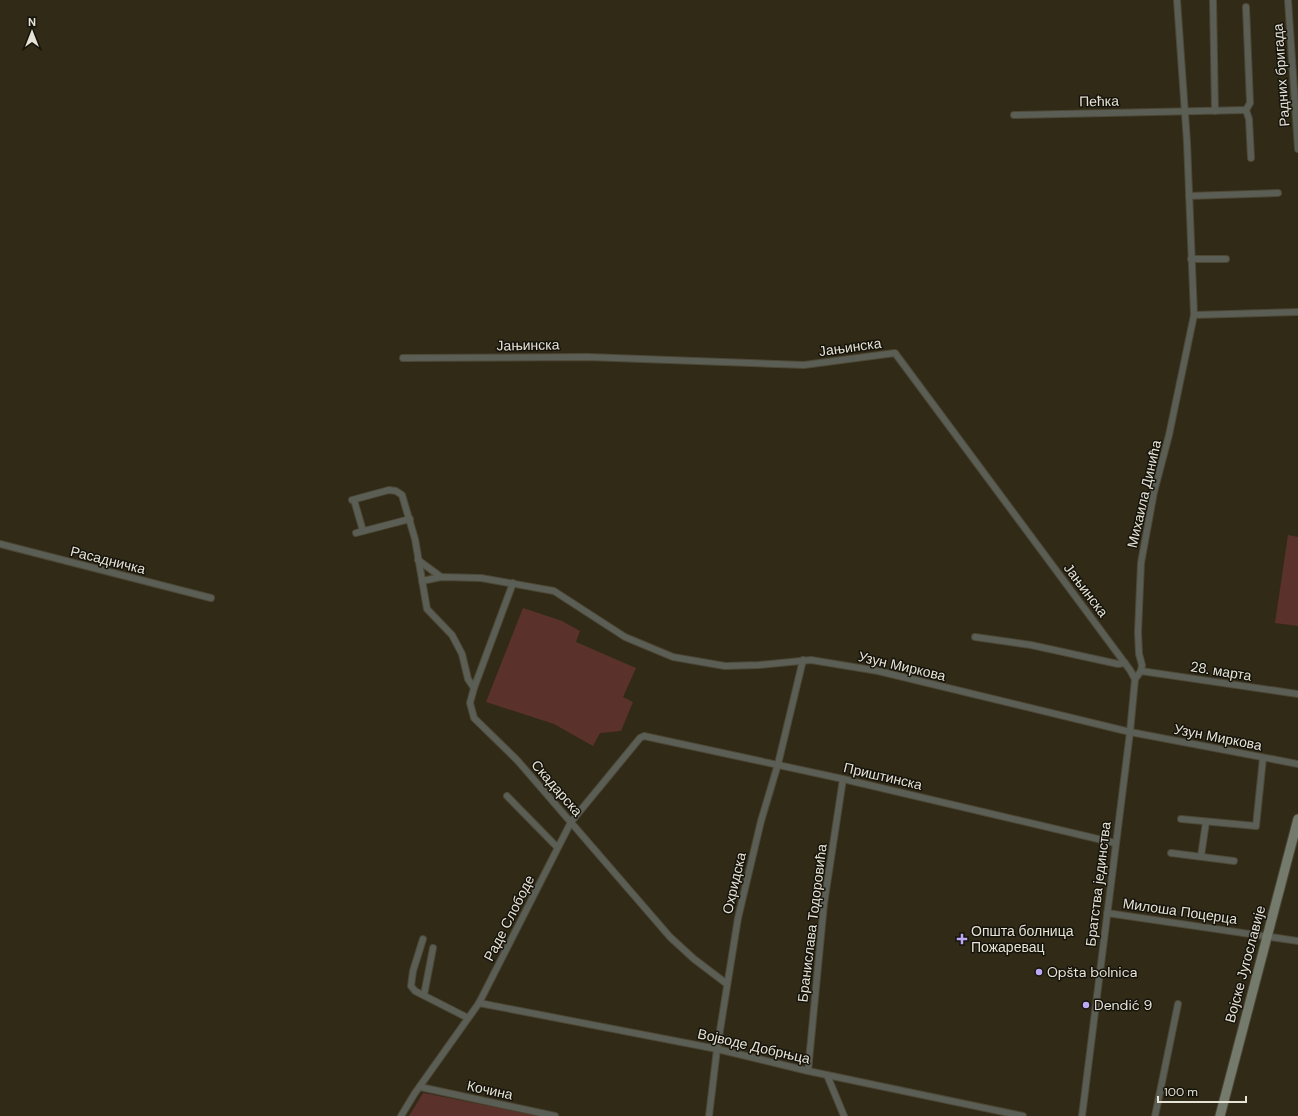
<svg xmlns="http://www.w3.org/2000/svg" width="1298" height="1116" viewBox="0 0 1298 1116" font-family="'DM Sans',sans-serif">
  <style>
    .green { fill: #5b322b }
    .lines { fill: none; stroke-linecap: round; stroke-linejoin: round }
    .minor-casing { stroke: #4d4736; stroke-width: 8 }
    .secondary-casing { stroke: #4d4736; stroke-width: 11 }
    .minor { stroke: #5b5e55; stroke-width: 6 }
    .secondary { stroke: #757b6c; stroke-width: 9 }
    .poi-dot { fill: #bca9f5; stroke: #15130b; stroke-width: 1.5 }
    .labels { text-anchor: middle; dominant-baseline: central; stroke-width: 3; stroke-linejoin: round; paint-order: stroke }
    .street-label { font-size: 14px; fill: #e5e2d6; stroke: #15130b }
    .poi-label { font-size: 14px; fill: #e5e2d6; stroke: #15130b; text-anchor: start }
  </style>
  <rect width="100%" height="100%" fill="#302a17"/>
  <g class="green">
    <polygon points="1288,535 1298,537 1298,626 1275,623"/>
    <polygon points="523,608 562,621 580,631 576,642 636,668 623,697 633,702 621,731 600,733 593,746 554,724 486,702"/>
    <polygon points="423,1093 429,1094 538,1116 409,1116"/>
  </g>
  <g class="lines">
    <defs>
      <g id="minor">
        <polyline points="1213,0 1215,111"/>
        <polyline points="1288,0 1298,149"/>
        <polyline points="1246,7 1250,103 1246,110 1249,119 1251,158"/>
        <polyline points="1014,115 1246,110"/>
        <polyline points="1189,196 1278,193"/>
        <polyline points="1191,259 1226,259"/>
        <polyline points="1194,315 1298,312"/>
        <polyline points="403,358 588,357 804,365 895,353 1130,670 1135,679"/>
        <polyline points="352,500 389,490 396,491 402,495 415,539 427,609 452,635 462,654 468,679 474,688 470,703 474,718 517,760 670,937 694,959 727,984"/>
        <polyline points="354,500 363,531"/>
        <polyline points="356,533 410,519"/>
        <polyline points="0,544 211,598"/>
        <polyline points="418,560 441,577"/>
        <polyline points="422,581 441,577 481,578 554,591 625,637 673,657 725,666 759,665 811,660 878,671 1130,732 1298,764"/>
        <polyline points="975,637 1031,645 1118,664 1125,663"/>
        <polyline points="1141,671 1298,694"/>
        <polyline points="1135,679 1141,671 1142,665 1139,654 1138,632 1141,563 1154,492 1169,435 1194,315 1187,142 1177,0"/>
        <polyline points="474,688 513,583"/>
        <polyline points="507,796 557,847"/>
        <polyline points="1181,819 1256,826 1263,758"/>
        <polyline points="1171,853 1234,861"/>
        <polyline points="1201,856 1206,822"/>
        <polyline points="1107,913 1298,941"/>
        <polyline points="423,939 413,971 411,986 415,991 468,1018"/>
        <polyline points="424,995 433,948"/>
        <polyline points="479,1003 717,1049 808,1071 1023,1116"/>
        <polyline points="808,1071 824,904 843,779"/>
        <polyline points="827,1075 844,1116"/>
        <polyline points="420,1087 555,1116"/>
        <polyline points="401,1116 415,1093 479,1003 571,822 640,738 644,736 843,779 1115,843"/>
        <polyline points="709,1116 717,1049 738,918 761,821 778,764 803,660"/>
        <polyline points="1082,1116 1130,732 1135,679"/>
        <polyline points="1155,1116 1178,1004"/>
      </g>
      <polyline id="secondary" points="1220,1116 1298,819"/>
    </defs>
    <use href="#minor" class="minor-casing"/>
    <use href="#secondary" class="secondary-casing"/>
    <use href="#minor" class="minor"/>
    <use href="#secondary" class="secondary"/>
  </g>
  <g class="poi-dot">
    <path d="M960 933h4v4h4v4h-4v4h-4v-4h-4v-4h4z"/>
    <circle cx="1039" cy="972" r="4"/>
    <circle cx="1086" cy="1005" r="4"/>
  </g>
  <g class="labels">
    <g class="street-label">
      <text transform="translate(1281 75) rotate(-94)">Радних бригада</text>
      <text transform="translate(1099 101) rotate(-1)">Пећка</text>
      <text transform="translate(528 345) rotate(-1)">Јањинска</text>
      <text transform="translate(850 347) rotate(-8)">Јањинска</text>
      <text transform="translate(1144 494) rotate(-77)">Михаила Динића</text>
      <text transform="translate(108 560) rotate(14)">Расадничка</text>
      <text transform="translate(1086 590) rotate(53)">Јањинска</text>
      <text transform="translate(902 666) rotate(13)">Узун Миркова</text>
      <text transform="translate(1221 671) rotate(9)">28. марта</text>
      <text transform="translate(1218 737) rotate(11)">Узун Миркова</text>
      <text transform="translate(883 776) rotate(13)">Приштинска</text>
      <text transform="translate(557 788) rotate(49)">Скадарска</text>
      <text transform="translate(734 883) rotate(-77)">Охридска</text>
      <text transform="translate(1098 884) rotate(-83)">Братства јединства</text>
      <text transform="translate(1180 911) rotate(8)">Милоша Поцерца</text>
      <text transform="translate(509 918) rotate(-63)">Раде Слободе</text>
      <text transform="translate(812 923) rotate(-83)">Бранислава Тодоровића</text>
      <text transform="translate(1245 964) rotate(-75)">Војске Југославије</text>
      <text transform="translate(754 1046) rotate(13)">Војводе Добрњца</text>
      <text transform="translate(490 1090) rotate(12)">Кочина</text>
    </g>
    <g class="poi-label">
      <text x="971" y="931">Општа болница<tspan x="971" dy="16">Пожаревац</tspan></text>
      <text x="1047" y="972">Opšta bolnica</text>
      <text x="1094" y="1005">Dendić 9</text>
    </g>
  </g>
  <g transform="translate(32 32)" stroke="#15130b" stroke-width="3" paint-order="stroke">
  <path d="M0-3L7 15L0 10L-7 15Z" fill="#e5e2d6"/>
  <text y="-6" font-size="11" font-weight="bold" text-anchor="middle" fill="#e5e2d6">N</text>
  </g>
  <path d="M1158 1096v6h88v-6" fill="none" stroke="#e5e2d6" stroke-width="2"/>
  <text x="1164" y="1096" font-size="12" fill="#e5e2d6" stroke="#15130b" stroke-width="3" paint-order="stroke">100 m</text>
</svg>
